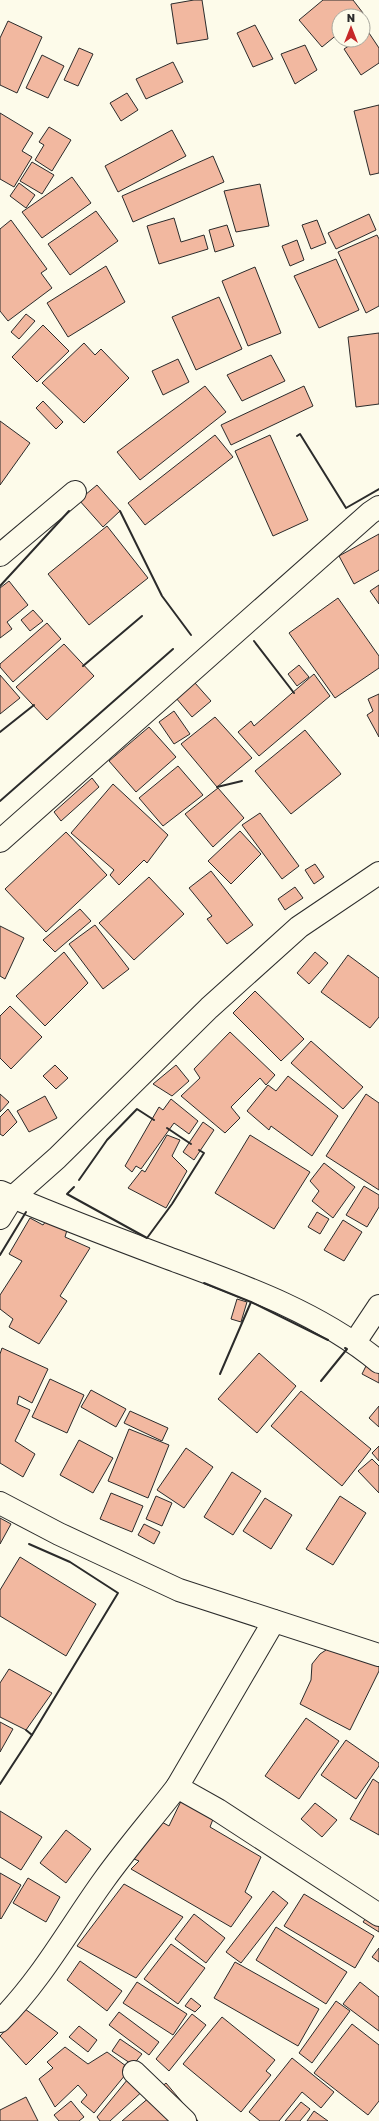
<svg xmlns="http://www.w3.org/2000/svg" width="379" height="2121" viewBox="0 0 379 2121" font-family="'Golos Text',sans-serif">
  <style>
    .building { fill: #f2b8a0; stroke: #2b2b2b }
    .lines { fill: none; stroke-linecap: round; stroke-linejoin: round }
    .minor-casing { stroke: #2b2b2b; stroke-width: 24 }
    .minor { stroke: #fdfbea; stroke-width: 22 }
    .wall { stroke: #2b2b2b; stroke-width: 2 }
  </style>
  <rect width="100%" height="100%" fill="#fdfbea"/>
  <g class="building">
    <polygon points="194,0 202,0 208,39 177,44 171,4"/>
    <polygon points="323,0 353,0 363,13 360,16 339,16 339,33 322,47 299,20"/>
    <polygon points="8,21 42,37 17,93 0,85 0,38"/>
    <polygon points="255,25 273,59 253,67 237,33"/>
    <polygon points="369,33 379,48 379,63 361,75 344,49 358,40 363,40 363,37"/>
    <polygon points="305,45 317,70 295,84 281,54"/>
    <polygon points="79,48 93,54 78,86 64,80"/>
    <polygon points="42,55 64,66 48,98 26,88"/>
    <polygon points="173,62 183,82 146,99 136,79"/>
    <polygon points="127,93 138,110 121,121 110,103"/>
    <polygon points="379,105 379,173 370,175 354,111"/>
    <polygon points="0,113 33,133 22,151 32,157 14,187 0,179"/>
    <polygon points="49,127 71,140 52,171 35,160 44,145 39,142"/>
    <polygon points="172,130 186,156 118,192 105,166"/>
    <polygon points="213,156 224,182 133,222 122,196"/>
    <polygon points="32,162 54,175 42,194 20,181"/>
    <polygon points="72,177 91,203 42,238 22,212"/>
    <polygon points="19,183 35,195 26,208 10,196"/>
    <polygon points="260,184 269,226 236,232 224,191"/>
    <polygon points="96,211 118,241 70,275 48,244"/>
    <polygon points="369,214 376,230 336,249 328,233"/>
    <polygon points="174,218 181,242 204,235 208,249 159,264 147,226"/>
    <polygon points="11,220 47,269 41,273 52,288 8,321 0,311 0,229"/>
    <polygon points="317,220 326,243 311,249 302,225"/>
    <polygon points="227,225 234,246 215,252 209,230"/>
    <polygon points="377,235 379,239 379,306 366,313 338,252"/>
    <polygon points="297,240 304,260 290,266 282,246"/>
    <polygon points="336,259 359,310 319,328 294,276"/>
    <polygon points="106,266 125,302 68,337 47,303"/>
    <polygon points="255,267 281,333 248,346 222,281"/>
    <polygon points="219,297 242,349 196,370 172,317"/>
    <polygon points="26,314 35,321 19,339 11,332"/>
    <polygon points="43,325 69,351 37,382 12,357"/>
    <polygon points="379,333 379,404 356,407 348,337"/>
    <polygon points="84,343 95,355 101,349 129,378 84,423 42,383"/>
    <polygon points="271,355 285,381 242,401 227,375"/>
    <polygon points="178,359 189,382 163,395 152,371"/>
    <polygon points="205,386 226,412 140,480 117,452"/>
    <polygon points="304,386 313,406 231,445 221,425"/>
    <polygon points="43,401 63,422 56,429 36,408"/>
    <polygon points="0,421 30,443 0,485"/>
    <polygon points="215,435 233,457 145,525 128,503"/>
    <polygon points="270,435 308,520 273,536 235,451"/>
    <polygon points="97,485 120,511 103,527 79,500"/>
    <polygon points="107,526 148,578 89,625 48,574"/>
    <polygon points="379,534 379,570 354,584 339,556"/>
    <polygon points="9,581 28,605 7,622 12,629 0,638 0,588"/>
    <polygon points="379,585 379,604 370,591"/>
    <polygon points="338,598 379,656 379,668 335,698 289,633"/>
    <polygon points="33,610 43,621 30,631 21,620"/>
    <polygon points="47,623 61,639 13,682 0,667 0,664"/>
    <polygon points="64,644 94,676 47,720 16,687"/>
    <polygon points="299,665 309,677 297,686 288,674"/>
    <polygon points="314,674 330,696 259,756 238,732 251,721 254,726"/>
    <polygon points="0,675 20,698 0,714"/>
    <polygon points="195,683 211,701 192,717 176,698"/>
    <polygon points="379,694 379,737 367,715 373,711 368,699"/>
    <polygon points="174,711 190,734 174,744 159,722"/>
    <polygon points="215,717 252,758 217,787 181,744"/>
    <polygon points="149,727 176,757 136,792 109,761"/>
    <polygon points="305,730 341,774 291,814 255,771"/>
    <polygon points="178,766 203,795 163,826 139,798"/>
    <polygon points="92,778 99,787 61,821 54,812"/>
    <polygon points="113,784 168,835 147,863 144,860 119,885 110,875 114,870 71,833"/>
    <polygon points="218,788 244,818 213,847 185,814"/>
    <polygon points="260,813 299,866 282,879 242,825"/>
    <polygon points="240,831 261,854 231,884 208,861"/>
    <polygon points="66,832 107,875 46,932 5,889"/>
    <polygon points="315,864 324,877 314,884 305,870"/>
    <polygon points="211,871 253,925 227,944 207,919 212,916 189,888"/>
    <polygon points="149,877 184,914 134,960 99,923"/>
    <polygon points="295,887 303,898 285,910 278,899"/>
    <polygon points="80,909 91,921 55,952 43,940"/>
    <polygon points="95,925 129,969 103,989 69,944"/>
    <polygon points="0,926 24,938 5,979 0,976"/>
    <polygon points="64,952 88,983 45,1026 16,996"/>
    <polygon points="315,952 328,963 309,984 297,973"/>
    <polygon points="348,955 379,978 379,1017 370,1028 321,992"/>
    <polygon points="255,991 304,1039 281,1061 233,1013"/>
    <polygon points="10,1006 42,1037 11,1069 0,1058 0,1016"/>
    <polygon points="230,1032 275,1075 266,1085 260,1078 231,1107 240,1118 225,1133 181,1096 200,1078 194,1069"/>
    <polygon points="311,1041 363,1087 343,1109 291,1063"/>
    <polygon points="55,1065 68,1078 56,1089 43,1076"/>
    <polygon points="176,1065 189,1081 172,1096 153,1084"/>
    <polygon points="288,1076 338,1116 312,1156 271,1126 269,1130 247,1111 268,1085 276,1091"/>
    <polygon points="0,1094 9,1102 0,1112"/>
    <polygon points="366,1094 379,1103 379,1190 326,1156"/>
    <polygon points="45,1096 57,1118 29,1132 17,1111"/>
    <polygon points="171,1099 198,1121 189,1134 174,1123 141,1169 136,1166 132,1172 125,1166 159,1107 163,1110"/>
    <polygon points="8,1109 17,1122 3,1136 0,1134 0,1117"/>
    <polygon points="203,1122 214,1130 194,1160 183,1152"/>
    <polygon points="167,1135 180,1140 172,1156 187,1171 166,1208 128,1188 142,1170 145,1172"/>
    <polygon points="250,1135 310,1172 274,1229 215,1193"/>
    <polygon points="324,1163 355,1187 333,1218 312,1201 319,1191 310,1181"/>
    <polygon points="364,1186 379,1195 379,1207 367,1227 346,1215"/>
    <polygon points="317,1212 329,1219 320,1234 308,1227"/>
    <polygon points="30,1218 43,1225 46,1221 67,1230 65,1237 90,1248 60,1296 67,1301 39,1344 9,1327 13,1319 0,1309 0,1295 22,1261 9,1254"/>
    <polygon points="343,1220 362,1232 344,1261 324,1250"/>
    <polygon points="237,1299 247,1302 241,1322 231,1319"/>
    <polygon points="2,1348 48,1369 32,1403 19,1396 17,1404 30,1410 15,1441 35,1454 23,1477 0,1463 0,1354"/>
    <polygon points="259,1353 296,1386 257,1433 218,1399"/>
    <polygon points="367,1364 379,1371 379,1383 362,1374"/>
    <polygon points="50,1379 84,1395 67,1433 32,1417"/>
    <polygon points="91,1390 126,1409 116,1427 81,1407"/>
    <polygon points="301,1391 371,1449 342,1486 271,1426"/>
    <polygon points="379,1406 379,1427 369,1418"/>
    <polygon points="130,1411 168,1428 162,1441 124,1423"/>
    <polygon points="129,1429 169,1445 148,1498 108,1481"/>
    <polygon points="79,1440 113,1458 93,1493 60,1475"/>
    <polygon points="379,1446 379,1461 372,1453"/>
    <polygon points="186,1448 213,1467 184,1508 157,1490"/>
    <polygon points="372,1459 379,1466 379,1493 358,1471"/>
    <polygon points="232,1472 261,1491 233,1535 204,1517"/>
    <polygon points="111,1493 143,1506 132,1532 100,1519"/>
    <polygon points="156,1496 172,1503 162,1526 146,1519"/>
    <polygon points="340,1496 366,1513 333,1565 306,1549"/>
    <polygon points="265,1498 292,1515 271,1549 243,1531"/>
    <polygon points="0,1518 11,1524 0,1544"/>
    <polygon points="144,1524 160,1532 154,1544 138,1535"/>
    <polygon points="20,1557 96,1604 66,1656 0,1616 0,1590"/>
    <polygon points="330,1642 379,1665 379,1671 350,1730 300,1704 311,1680 312,1664 320,1654 326,1650"/>
    <polygon points="9,1669 52,1693 26,1730 0,1717 0,1683"/>
    <polygon points="306,1718 339,1741 299,1799 265,1776"/>
    <polygon points="0,1722 13,1729 0,1752"/>
    <polygon points="346,1740 379,1763 379,1766 356,1799 321,1775"/>
    <polygon points="373,1779 379,1783 379,1835 350,1819"/>
    <polygon points="183,1797 215,1814 210,1827 261,1857 245,1892 252,1897 231,1927 131,1869 139,1861 134,1859 160,1821 169,1826"/>
    <polygon points="315,1803 337,1820 322,1837 301,1819"/>
    <polygon points="0,1811 42,1837 21,1870 0,1857"/>
    <polygon points="66,1830 91,1849 66,1883 40,1863"/>
    <polygon points="0,1873 21,1885 1,1919 0,1918"/>
    <polygon points="28,1878 60,1897 46,1922 13,1903"/>
    <polygon points="124,1884 183,1917 136,1978 77,1946"/>
    <polygon points="273,1891 288,1903 241,1963 226,1952"/>
    <polygon points="304,1894 374,1936 355,1968 284,1926"/>
    <polygon points="375,1906 379,1909 379,1932 363,1922"/>
    <polygon points="194,1914 225,1938 206,1963 175,1939"/>
    <polygon points="276,1927 347,1972 326,2004 256,1960"/>
    <polygon points="171,1944 205,1968 178,2004 144,1979"/>
    <polygon points="379,1948 379,1962 372,1957"/>
    <polygon points="80,1961 122,1991 107,2011 67,1980"/>
    <polygon points="235,1962 319,2009 298,2046 214,1998"/>
    <polygon points="137,1982 187,2014 173,2035 123,2003"/>
    <polygon points="360,1982 379,1997 379,2031 343,2004"/>
    <polygon points="191,1998 201,2006 195,2012 185,2006"/>
    <polygon points="336,2001 350,2011 312,2063 299,2053"/>
    <polygon points="25,2009 58,2033 26,2065 0,2036"/>
    <polygon points="119,2012 159,2042 149,2055 109,2025"/>
    <polygon points="192,2014 206,2025 169,2071 156,2059"/>
    <polygon points="222,2017 275,2060 266,2071 271,2075 241,2112 183,2064"/>
    <polygon points="352,2024 379,2045 379,2101 368,2115 314,2073"/>
    <polygon points="79,2026 97,2040 88,2052 69,2037"/>
    <polygon points="120,2039 142,2054 133,2065 112,2051"/>
    <polygon points="65,2047 88,2064 107,2052 130,2069 94,2113 81,2102 87,2095 78,2085 55,2107 39,2079 53,2068 47,2062"/>
    <polygon points="292,2058 334,2092 321,2108 302,2092 279,2121 260,2121 249,2112"/>
    <polygon points="132,2074 146,2088 110,2121 100,2121 97,2117"/>
    <polygon points="166,2083 198,2121 122,2121"/>
    <polygon points="26,2097 38,2121 0,2121 0,2110"/>
    <polygon points="71,2101 84,2117 79,2121 59,2121 54,2115"/>
    <polygon points="301,2102 310,2109 300,2121 285,2121"/>
    <polygon points="314,2111 328,2121 307,2121"/>
  </g>
  <g class="lines">
    <defs>
      <g id="minor">
        <polyline points="0,555 75,492"/>
        <polyline points="0,841 370,513 379,507"/>
        <path d="M 1,1192 C 56,1216 112,1237 168,1258 C 241,1285 319,1312 379,1362"/>
        <polyline points="0,1218 13,1197 57,1158 209,1008 299,927 379,873"/>
        <polyline points="355,1342 379,1306"/>
        <polyline points="0,1503 59,1534 179,1590 379,1655"/>
        <polyline points="274,1621 177,1787 218,1810 379,1915"/>
        <path d="M 0,2021 C 42,1979 70,1927 104,1880 C 127,1848 153,1818 177,1787"/>
        <polyline points="134,2072 185,2121"/>
      </g>
    </defs>
    <use href="#minor" class="minor-casing"/>
    <use href="#minor" class="minor"/>
    <g class="wall">
      <polyline points="297,436 300,434 346,508 379,489"/>
      <polyline points="120,511 162,596 191,635"/>
      <polyline points="0,586 69,511"/>
      <polyline points="254,641 294,693"/>
      <polyline points="83,666 142,616"/>
      <polyline points="0,732 34,705"/>
      <polyline points="217,787 242,781"/>
      <polyline points="0,801 173,649"/>
      <polyline points="167,1128 191,1144"/>
      <polyline points="79,1180 107,1140 137,1109 154,1120"/>
      <polyline points="74,1187 67,1194 147,1238 172,1204 204,1153 199,1150"/>
      <polyline points="0,1255 26,1212"/>
      <polyline points="204,1283 251,1302 220,1374"/>
      <polyline points="251,1302 328,1340"/>
      <polyline points="321,1381 347,1349 345,1348"/>
      <polyline points="26,1730 32,1735 118,1593 70,1562 29,1544"/>
      <polyline points="0,1784 32,1735"/>
    </g>
  </g>
  <g transform="translate(351 28)"><circle r="19" fill="#fdfbea" stroke="#a9a89e"/>
  <path d="M0-3L7 15L0 10L-7 15Z" fill="#c62828"/>
  <text y="-6" font-size="11" font-weight="bold" text-anchor="middle" fill="#2b2b2b">N</text>
  </g>
</svg>
